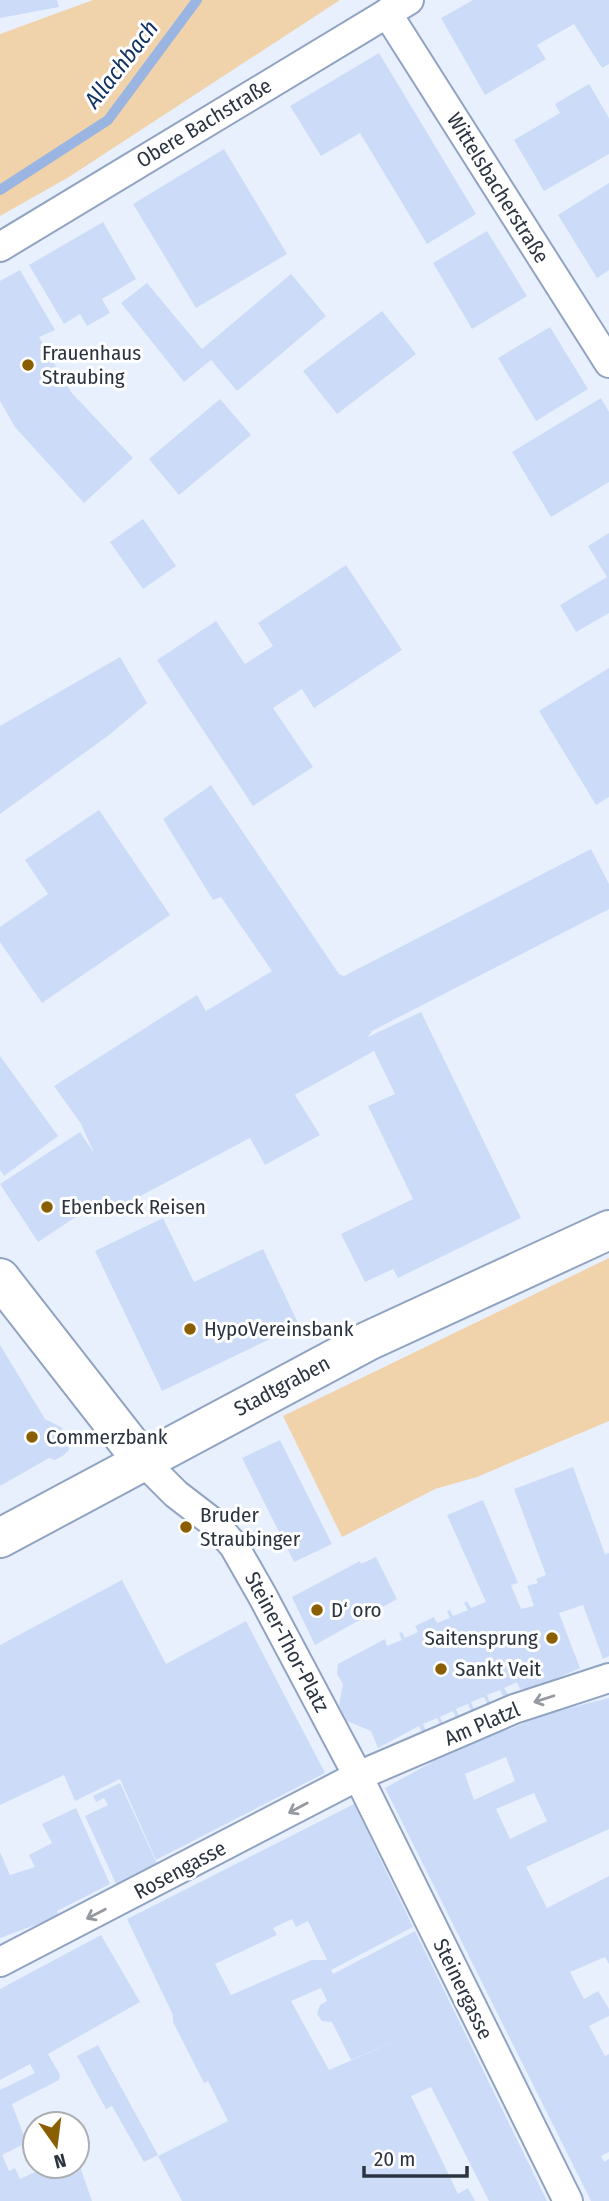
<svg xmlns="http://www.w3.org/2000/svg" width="609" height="2201" viewBox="0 0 609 2201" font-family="'Fira Sans Condensed',sans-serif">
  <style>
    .green { fill: #f0d3ab }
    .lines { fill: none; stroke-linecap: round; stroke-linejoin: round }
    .stream { stroke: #9ab5e1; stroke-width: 10 }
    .building { fill: #ccdcf8; fill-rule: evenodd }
    .street-casing { stroke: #90a3c1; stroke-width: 32 }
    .secondary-casing { stroke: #90a3c1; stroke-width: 42 }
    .street { stroke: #fff; stroke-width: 28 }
    .secondary { stroke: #fff; stroke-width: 38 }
    .oneway { stroke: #969aa0 }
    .poi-dot { fill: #8b5e02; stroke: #fff; stroke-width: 2.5 }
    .labels { text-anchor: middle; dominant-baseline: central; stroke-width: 6; stroke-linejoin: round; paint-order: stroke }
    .street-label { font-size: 21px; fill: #2c3440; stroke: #fff }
    .poi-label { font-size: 21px; fill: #2c3440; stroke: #fff; text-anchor: start }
    .water-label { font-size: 23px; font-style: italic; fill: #123266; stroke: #fff }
  </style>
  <rect width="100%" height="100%" fill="#e8f0fe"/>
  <g class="green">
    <polygon points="93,0 340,0 69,177 0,216 0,34"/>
    <polygon points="609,1258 609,1421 477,1477 435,1489 342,1537 283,1416"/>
  </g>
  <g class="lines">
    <polyline class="stream" points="0,190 108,120 197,0"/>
  </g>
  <g class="building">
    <polygon points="0,0 57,0 59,7 0,18"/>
    <polygon points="473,0 609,0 609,64 602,68 574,24 537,45 546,59 485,95 441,18"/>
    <polygon points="379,53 476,214 427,244 360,133 321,156 290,106"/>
    <polygon points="589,84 609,118 609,154 544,191 514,140 560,113 555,104"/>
    <polygon points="224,149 287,254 196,308 133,204"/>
    <polygon points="609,183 609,270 597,278 558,215"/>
    <polygon points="103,222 136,279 102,299 110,313 87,326 80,314 64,324 29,265"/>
    <polygon points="487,231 527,296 472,329 433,263"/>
    <polygon points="20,270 55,330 39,337 71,392 133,458 84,503 15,427 0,401 0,281"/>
    <polygon points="291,274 326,316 237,391 211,360 184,382 121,303 147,283 202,349"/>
    <polygon points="382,311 416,354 337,414 303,371"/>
    <polygon points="550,327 588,389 536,421 498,358"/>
    <polygon points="601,398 609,412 609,482 551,517 512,452"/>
    <polygon points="220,399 251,435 179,495 149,459"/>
    <polygon points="143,519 176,566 143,589 110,542"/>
    <polygon points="609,533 609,613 576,632 560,605 607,577 588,546"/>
    <polygon points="346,565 402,650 314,708 302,689 273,708 313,767 253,806 157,660 216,621 245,664 273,646 258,623"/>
    <polygon points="120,657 147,703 109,735 0,814 0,726"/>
    <polygon points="609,668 609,797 596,805 539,711"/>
    <polygon points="211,785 339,974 344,976 591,849 609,884 609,909 372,1031 368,1037 421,1012 521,1218 398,1278 393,1269 365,1282 341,1234 413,1199 368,1106 395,1094 374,1051 295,1095 320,1135 265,1165 250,1138 114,1210 106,1197 38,1242 0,1184 80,1132 94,1153 81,1124 54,1086 197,995 206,1011 272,971 221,897 213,900 163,819"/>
    <polygon points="99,810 170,915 42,1003 0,942 0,927 48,894 25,860"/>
    <polygon points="0,1056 58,1136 4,1176 0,1170"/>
    <polygon points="163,1218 194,1282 263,1249 299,1325 162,1391 95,1251"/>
    <polygon points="0,1345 45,1419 61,1427 70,1440 69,1450 64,1455 55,1460 49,1458 0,1486"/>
    <polygon points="280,1440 332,1544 294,1562 242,1458"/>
    <polygon points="573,1467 605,1554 609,1553 609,1656 603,1659 583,1605 559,1613 580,1668 531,1690 520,1689 517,1682 504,1688 508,1694 503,1696 500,1690 487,1695 490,1702 487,1704 484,1697 471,1702 474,1709 471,1711 468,1704 456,1709 459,1716 456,1718 453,1711 440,1717 443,1723 440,1724 437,1718 423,1724 426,1731 422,1733 419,1726 378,1748 371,1731 347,1721 339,1705 343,1684 337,1674 338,1664 385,1639 387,1646 402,1640 399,1633 402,1632 405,1638 418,1632 415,1626 434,1617 437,1623 450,1618 447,1611 450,1610 453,1616 468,1610 464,1603 467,1601 471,1608 486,1602 447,1515 483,1500 518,1583 511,1585 521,1609 534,1606 527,1586 538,1583 536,1579 546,1575 514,1489"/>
    <polygon points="376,1557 397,1599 315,1645 292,1597 360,1561 361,1564"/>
    <polygon points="122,1580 166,1664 246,1621 325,1773 156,1860 120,1779 75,1801 64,1775 0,1805 0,1645"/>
    <path d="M 609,1698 L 609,1829 L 526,1867 L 547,1908 L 609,1876 L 609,1964 L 605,1957 L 570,1972 L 584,1999 L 598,1991 L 609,2009 L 609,2016 L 589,2026 L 605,2056 L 609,2054 L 609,2152 L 601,2156 L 604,2162 L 609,2159 L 609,2201 L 591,2201 L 385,1788 L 452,1751 L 553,1712 ZM 506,1757 L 515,1781 L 474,1800 L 465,1774 ZM 534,1793 L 547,1821 L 510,1839 L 496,1809 Z"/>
    <polygon points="120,1783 158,1866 117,1886 85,1816 108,1805 104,1798 96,1802 93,1796"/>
    <path d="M 354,1804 L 413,1927 L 331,1970 L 333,1974 L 415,1931 L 547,2201 L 489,2201 L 431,2087 L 411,2096 L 458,2194 L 468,2188 L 475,2201 L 182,2201 L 158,2156 L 228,2121 L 208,2081 L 204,2083 L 173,2022 L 173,2015 L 127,1919 ZM 292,1919 L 296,1927 L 308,1921 L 327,1960 L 312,1960 L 231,1995 L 215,1964 L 277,1935 L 273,1928 ZM 321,1988 L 327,2001 L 320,2005 L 317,2014 L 322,2021 L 332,2022 L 351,2060 L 410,2035 L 329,2070 L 291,2001 Z"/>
    <polygon points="76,1808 110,1884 57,1911 59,1916 0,1938 0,1852 10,1875 35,1867 29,1855 52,1843 42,1824"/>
    <path d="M 101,1935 L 140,2002 L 48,2054 L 60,2075 L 59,2080 L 12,2104 L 24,2136 L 35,2130 L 35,2166 L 77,2166 L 77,2158 L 92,2201 L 0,2201 L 0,2090 L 35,2073 L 30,2064 L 0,2080 L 0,1989 ZM 24,2144 L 37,2171 L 20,2179 L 15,2168 L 9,2171 L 2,2155 Z"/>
    <polygon points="98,2045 158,2155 144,2162 112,2106 106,2109 77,2056"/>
  </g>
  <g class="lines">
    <defs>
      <g id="street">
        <polyline points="387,13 609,363"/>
        <polyline points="0,247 409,0"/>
        <polyline points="142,1460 176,1494 215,1524 234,1546 262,1595 358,1776 568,2201"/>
        <polyline points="0,1962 358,1776 514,1709 609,1678"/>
      </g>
      <g id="secondary">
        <polyline points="0,1278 142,1460"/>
        <polyline points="0,1538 368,1341 609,1230"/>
      </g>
    </defs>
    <use href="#street" class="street-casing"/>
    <use href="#secondary" class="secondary-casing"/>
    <use href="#street" class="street"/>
    <use href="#secondary" class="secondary"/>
  </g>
  <defs><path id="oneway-shaft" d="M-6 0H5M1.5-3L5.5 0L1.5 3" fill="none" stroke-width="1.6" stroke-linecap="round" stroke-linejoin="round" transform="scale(1.75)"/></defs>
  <g class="oneway">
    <use href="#oneway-shaft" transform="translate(544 1699) rotate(162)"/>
    <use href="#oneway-shaft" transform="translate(298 1808) rotate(152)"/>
    <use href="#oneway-shaft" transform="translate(96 1914) rotate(153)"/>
  </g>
  <g class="poi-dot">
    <circle cx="28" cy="365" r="7"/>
    <circle cx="47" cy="1207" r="7"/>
    <circle cx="190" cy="1329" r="7"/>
    <circle cx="32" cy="1437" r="7"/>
    <circle cx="186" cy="1527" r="7"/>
    <circle cx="317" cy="1610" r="7"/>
    <circle cx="552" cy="1638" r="7"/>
    <circle cx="441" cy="1669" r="7"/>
  </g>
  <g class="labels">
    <g class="street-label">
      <text transform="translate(204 123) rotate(-31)">Obere Bachstraße</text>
      <text transform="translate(498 188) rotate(58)">Wittelsbacherstraße</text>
      <text transform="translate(282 1386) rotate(-28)">Stadtgraben</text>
      <text transform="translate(287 1642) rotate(62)">Steiner-Thor-Platz</text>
      <text transform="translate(482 1724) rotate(-23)">Am Platzl</text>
      <text transform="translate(180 1870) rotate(-28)">Rosengasse</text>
      <text transform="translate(463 1989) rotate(64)">Steinergasse</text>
    </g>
    <g class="poi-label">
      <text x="42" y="353">Frauenhaus<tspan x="42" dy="24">Straubing</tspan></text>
      <text x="61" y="1207">Ebenbeck Reisen</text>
      <text x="204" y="1329">HypoVereinsbank</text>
      <text x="46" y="1437">Commerzbank</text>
      <text x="200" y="1515">Bruder<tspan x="200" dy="24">Straubinger</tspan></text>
      <text x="331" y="1610">D‘ oro</text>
      <text x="538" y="1638" text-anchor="end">Saitensprung</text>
      <text x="455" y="1669">Sankt Veit</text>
    </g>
    <g class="water-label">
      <text transform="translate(121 64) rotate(-52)">Allachbach</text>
    </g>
  </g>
  <g transform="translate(56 2145) rotate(166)"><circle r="33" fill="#ffffff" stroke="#abaeb3" stroke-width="2"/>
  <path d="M0-5L12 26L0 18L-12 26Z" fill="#8b5e02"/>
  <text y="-10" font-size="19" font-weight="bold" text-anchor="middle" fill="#2c3440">N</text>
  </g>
  <path d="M364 2166v10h103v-10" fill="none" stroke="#2c3440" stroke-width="3.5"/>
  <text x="374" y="2166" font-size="21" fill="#2c3440" stroke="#ffffff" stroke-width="5" paint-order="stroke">20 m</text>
</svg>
